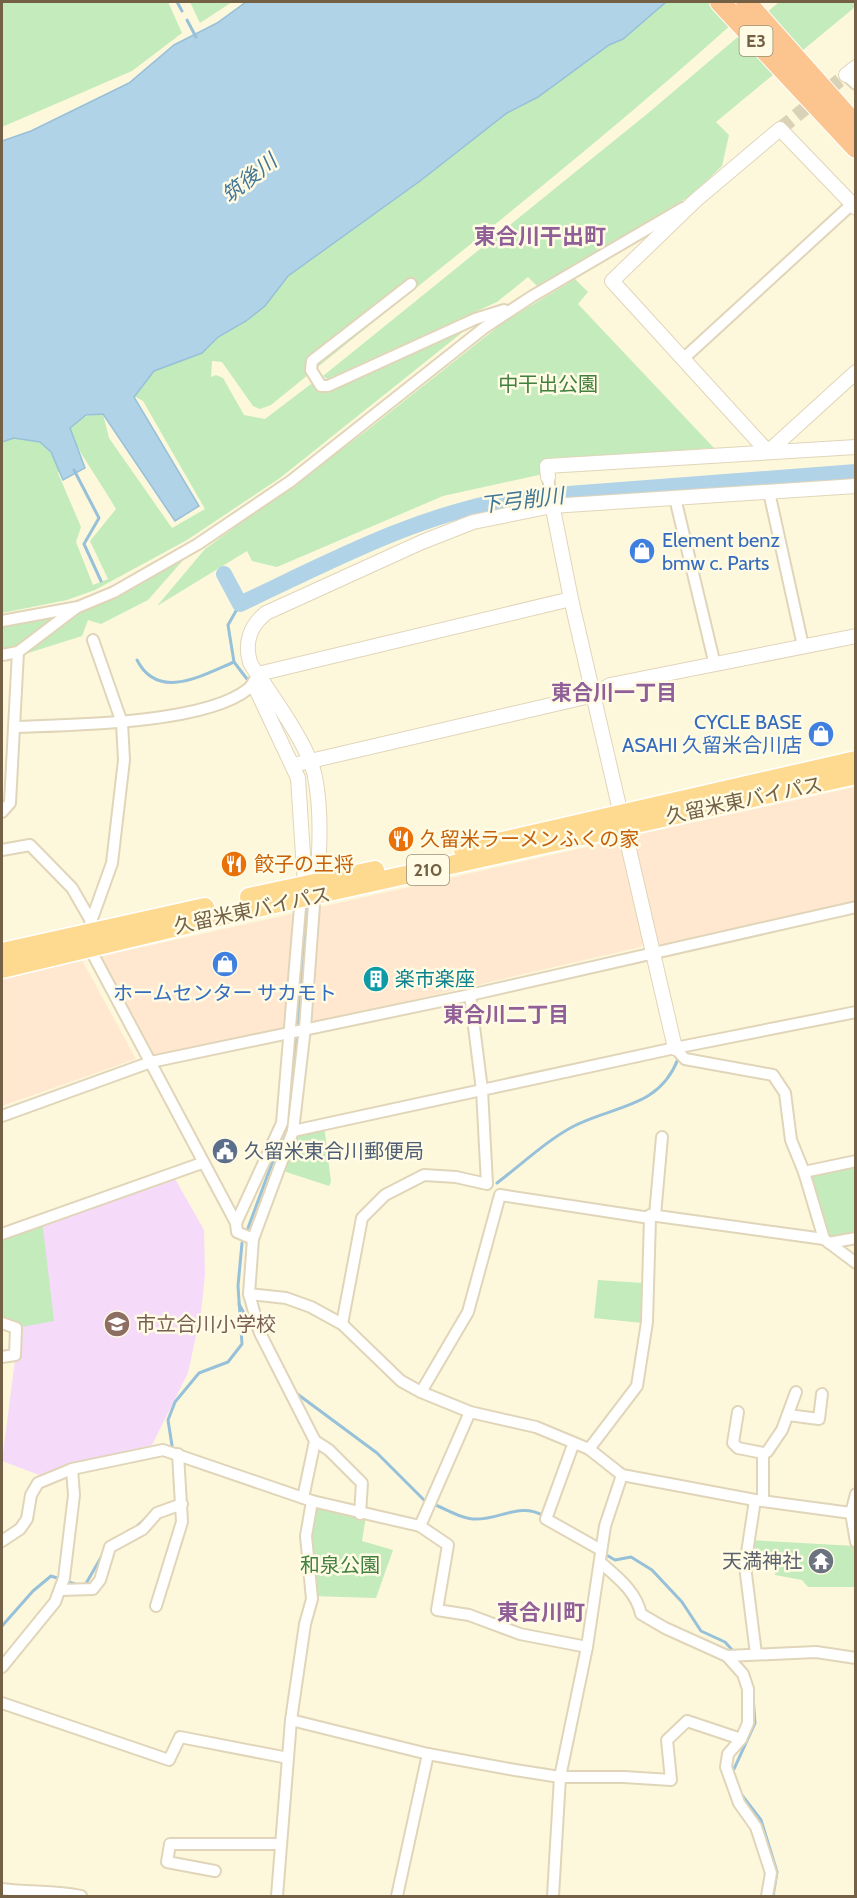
<svg xmlns="http://www.w3.org/2000/svg" width="857" height="1898" viewBox="0 0 857 1898" font-family="Cabin,'Noto Sans JP',sans-serif">
  <style>
    .commercial { fill: #ffe8cf }
    .education { fill: #f5daf9 }
    .green { fill: #c3ebbb }
    .water { fill: #b1d3e7; stroke: #97c0d9; stroke-width: 1.5 }
    .lines { fill: none; stroke-linecap: round; stroke-linejoin: round }
    .stream { stroke: #97c0d9; stroke-width: 3 }
    .river { stroke: #b1d3e7; stroke-width: 16 }
    .tertiary-tunnel { stroke: #dad2b6; stroke-width: 14; stroke-dasharray: 14 7; stroke-linecap: butt }
    .minor-casing { stroke: #e1d5b9; stroke-width: 14 }
    .tertiary-casing { stroke: #e1d5b9; stroke-width: 16 }
    .trunk-casing { stroke: #fff; stroke-width: 21 }
    .motorway-casing { stroke: #fff; stroke-width: 22 }
    .minor { stroke: #fff; stroke-width: 10 }
    .tertiary { stroke: #fff; stroke-width: 14 }
    .trunk { stroke: #feda90; stroke-width: 18 }
    .motorway { stroke: #fcc48f; stroke-width: 20 }
    .labels { text-anchor: middle; dominant-baseline: central; stroke-width: 5; stroke-linejoin: round; paint-order: stroke }
    .shield { fill: #fffbe4; stroke: #9d8e75; stroke-width: 1.5 }
    .shield-label { font-size: 18px; font-weight: bold; fill: #736045 }
    .park-label { font-size: 20px; fill: #42803f; stroke: #fffbe4 }
    .shop-label { font-size: 20px; fill: #366cbe; stroke: #fffbe4; text-anchor: start }
    .street-label { font-size: 20px; fill: #736045; stroke: #fffbe4 }
    .food-label { font-size: 20px; fill: #c56008; stroke: #fffbe4; text-anchor: start }
    .culture-label { font-size: 20px; fill: #0d838f; stroke: #fffbe4; text-anchor: start }
    .service-label { font-size: 20px; fill: #4e5e75; stroke: #fffbe4; text-anchor: start }
    .education-label { font-size: 20px; fill: #785e54; stroke: #fffbe4; text-anchor: start }
    .worship-label { font-size: 20px; fill: #5b616d; stroke: #fffbe4; text-anchor: end }
    .water-label { font-size: 21px; font-style: italic; fill: #427697; stroke: #fffbe4 }
    .neighbourhood-label { font-size: 21px; font-weight: bold; fill: #915f97; stroke: #fffbe4 }
    .quarter-label { font-size: 22px; font-weight: bold; fill: #915f97; stroke: #fffbe4 }
  </style>
  <rect width="100%" height="100%" fill="#fdf8dc"/>
  <g class="commercial">
    <polygon points="855,787 855,904 654,947 635,845 641,834"/>
    <polygon points="622,839 644,941 641,947 309,1024 316,908"/>
    <polygon points="295,913 289,1031 152,1059 98,957"/>
    <polygon points="82,960 136,1059 2,1106 2,979"/>
  </g>
  <polygon class="education" points="174,1177 204,1230 205,1275 201,1312 188,1373 152,1445 82,1462 42,1476 2,1461 15,1360 16,1328 42,1220"/>
  <g class="green">
    <polygon points="2,2 168,2 182,33 132,71 2,127"/>
    <polygon points="190,2 232,2 200,23"/>
    <path d="M 666,2 L 756,2 C 601,144 434,272 271,405 L 260,409 L 253,406 L 222,362 L 212,361 L 211,377 L 216,375 L 223,378 L 244,415 L 265,419 L 311,384 L 327,393 L 469,327 L 280,478 L 187,540 L 95,590 L 67,600 L 2,613 L 2,442 C 33,431 46,441 60,469 L 58,473 L 81,527 L 76,542 L 93,585 L 108,579 L 90,541 L 116,509 C 101,483 84,460 70,434 C 70,416 91,415 103,414 L 109,438 L 172,528 L 205,509 L 143,401 L 134,396 L 154,371 L 202,353 L 218,337 L 246,321 L 265,306 L 288,276 L 420,181 L 507,113 L 538,97 L 609,45 L 623,39 Z"/>
    <polygon points="779,2 855,2 855,7 716,122 729,135 722,166 692,195 538,287 528,277 497,302 327,379 323,376 647,114"/>
    <polygon points="575,279 588,292 578,304 714,448 542,460 543,474 443,496 277,567 252,561 247,551 157,606 205,549 365,432 504,322"/>
    <polygon points="185,558 148,600 101,624 88,620 82,636 25,654 83,610 127,592"/>
    <polygon points="60,617 16,647 2,651 2,626"/>
    <polygon points="324,1125 331,1182 329,1186 277,1169 293,1131"/>
    <polygon points="855,1161 855,1238 829,1243 804,1172"/>
    <polygon points="42,1220 54,1321 16,1328 2,1323 2,1234"/>
    <polygon points="598,1280 643,1283 642,1323 594,1318"/>
    <polygon points="312,1501 366,1516 362,1541 393,1550 376,1598 311,1596 306,1536"/>
    <polygon points="749,1540 855,1546 855,1587 808,1587 802,1580 775,1575 777,1558 747,1554"/>
  </g>
  <polygon class="water" points="246,2 666,2 623,39 609,45 538,97 507,113 420,181 288,276 265,306 246,321 218,337 202,353 154,371 134,397 199,506 175,521 103,414 86,415 70,428 85,468 63,480 51,452 40,442 14,438 2,442 2,141 31,131 129,83 174,45 217,23"/>
  <g class="lines">
    <g class="stream">
      <polyline points="177,2 182,11"/>
      <polyline points="187,20 196,37"/>
      <polyline points="74,470 99,518 84,544 101,581"/>
      <polyline points="240,604 228,625 234,662 247,679"/>
      <path d="M 137,660 C 158,701 201,676 234,662"/>
      <polyline points="297,1029 307,907"/>
      <polyline points="290,1086 296,1039"/>
      <path d="M 497,1183 C 521,1165 547,1140 574,1126 C 615,1105 659,1108 678,1059"/>
      <polyline points="248,1228 284,1131"/>
      <polyline points="239,1304 262,1346"/>
      <polyline points="296,1393 377,1453 426,1502"/>
      <polyline points="173,1452 168,1420 175,1402 199,1373 228,1362 242,1344 238,1286 242,1243"/>
      <polyline points="174,1470 175,1485"/>
      <path d="M 433,1504 C 444,1508 461,1519 473,1519 C 499,1521 519,1501 544,1516"/>
      <polyline points="135,1528 146,1518"/>
      <polyline points="603,1553 615,1560 631,1557 652,1570 682,1602 701,1631 725,1642 734,1652"/>
      <polyline points="84,1587 103,1554"/>
      <polyline points="2,1626 33,1591 51,1576 78,1585"/>
      <polyline points="733,1771 755,1723 753,1697"/>
      <polyline points="741,1794 761,1820 777,1872 773,1896"/>
    </g>
    <path class="river" d="M 224,574 L 240,604 C 329,562 418,514 516,498 L 856,472"/>
    <polyline class="tertiary-tunnel" points="780,129 846,75"/>
    <defs>
      <g id="minor">
        <polyline points="846,75 856,84"/>
        <polyline points="411,284 312,361 311,370 321,386 328,386 475,319 504,310"/>
        <polyline points="683,359 852,204"/>
        <polyline points="548,477 551,499"/>
        <polyline points="769,492 803,646"/>
        <polyline points="675,498 715,665"/>
        <polyline points="2,621 78,607 114,592 198,544 291,481 484,328 531,297 683,208"/>
        <polyline points="93,640 122,723 124,760 112,863 87,933 89,947 236,1223 237,1232 253,1239"/>
        <polyline points="2,655 18,652 76,608"/>
        <path d="M 14,727 C 69,725 205,724 248,689 C 252,686 255,679 258,674"/>
        <polyline points="2,812 10,803 18,652"/>
        <polyline points="2,850 30,845 72,888 91,921"/>
        <polyline points="2,1116 151,1062 470,995 856,907"/>
        <polyline points="293,1131 675,1048"/>
        <polyline points="804,1172 856,1161"/>
        <polyline points="655,1215 662,1137"/>
        <polyline points="236,1223 282,1123 301,895"/>
        <polyline points="2,1234 202,1163"/>
        <polyline points="824,1239 804,1172 791,1140 785,1093 773,1075 685,1059 675,1048 856,1012"/>
        <polyline points="829,1243 856,1238"/>
        <polyline points="249,1294 286,1298 311,1307 342,1324 401,1381 421,1392 470,1412 536,1427 589,1449 622,1475 755,1500 851,1513"/>
        <polyline points="2,1323 16,1328 15,1355 2,1357"/>
        <polyline points="342,1324 362,1218 385,1195 424,1175 456,1177 487,1184 482,1090 470,995"/>
        <polyline points="421,1392 468,1312 500,1195 650,1218 650,1215 824,1239 856,1263"/>
        <polyline points="470,1412 420,1526 448,1545 437,1610 469,1615 520,1634 587,1647"/>
        <polyline points="738,1412 733,1443 738,1448 763,1453 763,1501"/>
        <polyline points="788,1415 819,1419 822,1394"/>
        <polyline points="315,1441 329,1450 362,1483 360,1514"/>
        <polyline points="573,1445 546,1519 601,1550"/>
        <polyline points="589,1449 637,1386 647,1322 650,1218"/>
        <polyline points="763,1453 767,1452 782,1430 796,1392"/>
        <polyline points="856,1494 851,1513 856,1542"/>
        <polyline points="303,1498 315,1441 260,1333 249,1294 253,1239 293,1131 305,1028 315,892"/>
        <polyline points="755,1500 745,1566 756,1654"/>
        <polyline points="2,1541 20,1529 27,1519 31,1495 38,1483 72,1469 163,1450 312,1501 420,1526"/>
        <path d="M 600,1562 C 617,1577 636,1591 641,1614 L 665,1628 L 727,1656 L 743,1674 L 748,1689 L 748,1723 L 741,1739 L 728,1754 L 726,1767 L 739,1803 L 756,1827 L 771,1873 L 767,1896"/>
        <polyline points="60,1590 93,1589 100,1580 110,1547 143,1529 157,1513 182,1504"/>
        <polyline points="156,1606 182,1522 178,1454"/>
        <polyline points="727,1656 816,1652 856,1658"/>
        <polyline points="2,1667 55,1602 64,1578 74,1495 72,1469"/>
        <polyline points="2,1703 169,1760 180,1737 288,1758"/>
        <polyline points="291,1720 428,1754 515,1770 560,1777 624,1777 671,1780 667,1740 687,1721 741,1739"/>
        <polyline points="215,1871 167,1862 170,1844 280,1844"/>
        <path d="M 2,1889 C 29,1893 54,1890 81,1896"/>
        <polyline points="277,1896 291,1720 305,1624 312,1599 306,1536 312,1501"/>
        <polyline points="397,1896 428,1754"/>
        <polyline points="553,1896 560,1777 587,1647 605,1526 622,1475"/>
      </g>
      <g id="tertiary">
        <polyline points="846,75 856,67"/>
        <polyline points="856,208 780,129 696,200 612,281 768,452 856,372"/>
        <polyline points="548,477 547,466 856,447"/>
        <polyline points="551,499 571,599 675,1048"/>
        <polyline points="258,674 571,599"/>
        <polyline points="258,674 257,691 298,778 305,886"/>
        <polyline points="293,765 594,695 610,685 856,636"/>
        <path d="M 317,883 C 320,849 322,811 315,777 C 311,752 280,707 265,685 C 261,677 253,670 250,662 C 244,642 251,625 266,613 L 422,542 L 473,522 L 552,506 L 856,486"/>
      </g>
      <g id="trunk">
        <polyline points="463,850 856,760"/>
        <polyline points="249,897 375,870"/>
        <polyline points="2,952 205,907"/>
        <polyline points="2,969 270,905 856,775"/>
      </g>
      <g id="motorway">
        <polyline points="720,2 856,148"/>
        <polyline points="746,2 856,126"/>
      </g>
    </defs>
    <use href="#minor" class="minor-casing"/>
    <use href="#tertiary" class="tertiary-casing"/>
    <use href="#trunk" class="trunk-casing"/>
    <use href="#motorway" class="motorway-casing"/>
    <use href="#minor" class="minor"/>
    <use href="#tertiary" class="tertiary"/>
    <use href="#trunk" class="trunk"/>
    <use href="#motorway" class="motorway"/>
  </g>
  <defs>
    <symbol id="shop-disc" viewBox="-11 -11 22 22"><circle r="9.5" fill="#3f7fe0" stroke="#fffbe4"/><path d="M-5-2.5h2.3a2.7 3.5 0 0 1 5.4 0H5L5.5 6h-11ZM-1.5-2.5h3a1.5 2.3 0 0 0-3 0Z" fill="#fff"/></symbol>
    <symbol id="restaurant-disc" viewBox="-11 -11 22 22"><circle r="9.5" fill="#e8710a" stroke="#fffbe4"/><path d="M-5-6h1v4h1v-4h1v4h1v-4h1v5L-1.5 .5V6h-2V.5L-5-1ZM5-6V6H3V1.5H1.5Q1.5-4 5-6Z" fill="#fff"/></symbol>
    <symbol id="building-disc" viewBox="-11 -11 22 22"><circle r="9.5" fill="#0f9aa8" stroke="#fffbe4"/><path d="M-4-6H4V6H1V3H-1V6H-4ZM-2.5-4.3h1.7v1.8h-1.7ZM.8-4.3h1.7v1.8H.8ZM-2.5-1h1.7V.8h-1.7ZM.8-1h1.7V.8H.8Z" fill="#fff"/></symbol>
    <symbol id="civic-disc" viewBox="-11 -11 22 22"><circle r="9.5" fill="#5c6f8a" stroke="#fffbe4"/><path d="M-.6-6.5H3V-4.5H.6V-3L4-1V1h2V6H-6V1h2V-1L-.6-3ZM-1.2 2.5V6h2.4V2.5Z" fill="#fff"/></symbol>
    <symbol id="school-disc" viewBox="-11 -11 22 22"><circle r="9.5" fill="#8d6e63" stroke="#fffbe4"/><path d="M0-5L7-2L0 1L-7-2ZM-4 1L0 2.5L4 1V4Q0 6-4 4Z" fill="#fff"/></symbol>
    <symbol id="temple-disc" viewBox="-11 -11 22 22"><circle r="9.5" fill="#6b7280" stroke="#fffbe4"/><path d="M0-6L5-2H3V0L6.5 2.5H4V6H1.5V3h-3V6H-4V2.5H-6.5L-3 0V-2H-5Z" fill="#fff"/></symbol>
  </defs>
  <g fill-rule="evenodd">
    <use href="#shop-disc" x="627" y="536" width="30" height="30"/>
    <use href="#shop-disc" x="806" y="719" width="30" height="30"/>
    <use href="#restaurant-disc" x="386" y="824" width="30" height="30"/>
    <use href="#restaurant-disc" x="219" y="849" width="30" height="30"/>
    <use href="#shop-disc" x="210" y="949" width="30" height="30"/>
    <use href="#building-disc" x="361" y="964" width="30" height="30"/>
    <use href="#civic-disc" x="210" y="1136" width="30" height="30"/>
    <use href="#school-disc" x="102" y="1309" width="30" height="30"/>
    <use href="#temple-disc" x="806" y="1546" width="30" height="30"/>
  </g>
  <g class="labels">
    <g class="shield">
      <rect x="739.5" y="26" width="33" height="30" rx="4.5"/>
      <rect x="407" y="855" width="42" height="30" rx="4.5"/>
    </g>
    <g class="shield-label">
      <text x="756" y="41">E3</text>
      <text x="428" y="870">210</text>
    </g>
    <g class="park-label">
      <text x="548" y="384">中干出公園</text>
      <text x="340" y="1565">和泉公園</text>
    </g>
    <g class="shop-label">
      <text x="662" y="540">Element benz<tspan x="662" dy="23">bmw c. Parts</tspan></text>
      <text x="802" y="722" text-anchor="end">CYCLE BASE<tspan x="802" dy="23">ASAHI 久留米合川店</tspan></text>
      <text x="225" y="993" text-anchor="middle">ホームセンター サカモト</text>
    </g>
    <g class="street-label">
      <text transform="translate(744 800) rotate(-12)">久留米東バイパス</text>
      <text transform="translate(252 910) rotate(-12)">久留米東バイパス</text>
    </g>
    <g class="food-label">
      <text x="420" y="839">久留米ラーメンふくの家</text>
      <text x="254" y="864">餃子の王将</text>
    </g>
    <g class="culture-label">
      <text x="395" y="979">楽市楽座</text>
    </g>
    <g class="service-label">
      <text x="244" y="1151">久留米東合川郵便局</text>
    </g>
    <g class="education-label">
      <text x="136" y="1324">市立合川小学校</text>
    </g>
    <g class="worship-label">
      <text x="802" y="1561">天満神社</text>
    </g>
    <g class="water-label">
      <text transform="translate(249 178) rotate(-39)">筑後川</text>
      <text transform="translate(522 500) rotate(-7)">下弓削川</text>
    </g>
    <g class="neighbourhood-label">
      <text x="614" y="692">東合川一丁目</text>
      <text x="506" y="1014">東合川二丁目</text>
    </g>
    <g class="quarter-label">
      <text x="540" y="236">東合川干出町</text>
      <text x="541" y="1612">東合川町</text>
    </g>
  </g>
  <rect width="857" height="1898" fill="none" stroke="#736045" stroke-width="6"/>
</svg>
